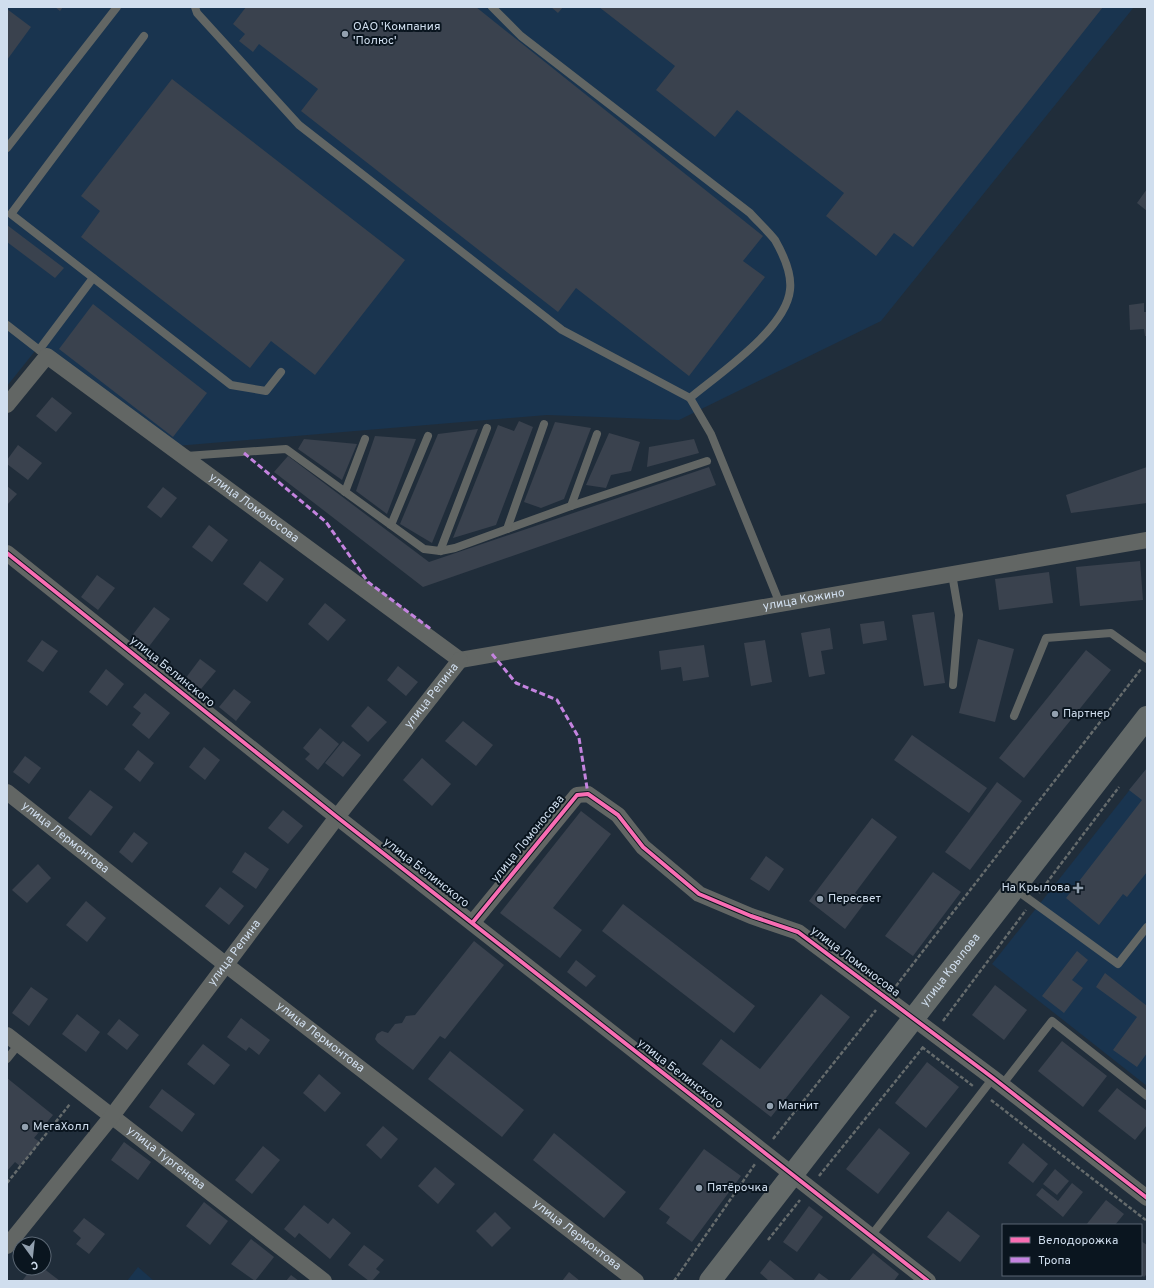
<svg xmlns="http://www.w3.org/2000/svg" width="1154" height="1288" viewBox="0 0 1154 1288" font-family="Overpass,sans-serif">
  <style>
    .built { fill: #19344f }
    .building { fill: #3a424e }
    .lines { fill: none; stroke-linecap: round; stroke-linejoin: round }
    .path { stroke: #656b6c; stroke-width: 2.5; stroke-dasharray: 4 2; stroke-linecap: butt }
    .lane { stroke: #626664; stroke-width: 8 }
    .street { stroke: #626664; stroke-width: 16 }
    .secondary { stroke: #636968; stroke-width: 22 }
    .quiet { stroke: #c483df; stroke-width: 3; stroke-dasharray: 6 3; stroke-linecap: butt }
    .cycleway-casing { stroke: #0a151f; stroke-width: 6 }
    .cycleway { stroke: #f96db3; stroke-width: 4 }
    .poi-dot { fill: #92a0af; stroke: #0a151f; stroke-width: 1.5 }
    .labels { text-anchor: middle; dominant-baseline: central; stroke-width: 4; stroke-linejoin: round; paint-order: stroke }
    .poi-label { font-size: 12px; fill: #d0deee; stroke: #0a151f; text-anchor: start }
    .street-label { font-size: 12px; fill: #d0deee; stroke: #0a151f }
  </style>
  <rect width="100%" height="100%" fill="#202d3a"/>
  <g class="built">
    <polygon points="7,7 1134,7 881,321 679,420 547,415 164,447 35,351 7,386"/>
    <polygon points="1147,768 1147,1086 992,964"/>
    <polygon points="138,1267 154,1281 127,1281"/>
  </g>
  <g class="building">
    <polygon points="55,7 63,7 60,11"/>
    <polygon points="246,7 476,7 763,236 743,261 765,277 689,376 576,288 558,312 301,111 318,89 259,44 253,52 239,41 245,34 233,24"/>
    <polygon points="551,7 563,7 558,13"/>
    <polygon points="599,7 1103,7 913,247 894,233 876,256 826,216 844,193 737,110 715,137 656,90 675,66"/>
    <polygon points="7,9 31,27 7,60"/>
    <polygon points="172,79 405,260 315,375 271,341 250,368 81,237 100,211 81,196"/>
    <polygon points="1147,189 1147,211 1137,203"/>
    <polygon points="7,225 64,268 55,278 7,242"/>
    <polygon points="1144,303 1144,312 1147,312 1147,336 1145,336 1144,329 1130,330 1129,305"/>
    <polygon points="93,304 207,393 173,437 59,349"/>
    <polygon points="52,397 72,413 56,432 36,416"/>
    <polygon points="519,421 533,427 496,525 453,538 498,425 514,431"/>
    <polygon points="555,422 591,428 564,499 541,508 524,502"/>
    <polygon points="478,429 432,543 400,524 438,434"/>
    <polygon points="609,433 640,442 631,471 611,475 606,488 586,485"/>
    <polygon points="375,436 416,439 387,514 356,491"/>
    <polygon points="304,439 357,444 342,480 298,449"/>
    <polygon points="694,439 699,453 647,467 649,447"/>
    <polygon points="18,445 42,463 28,480 7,464 7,460"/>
    <polygon points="288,456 429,562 709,467 716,485 423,587 274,472"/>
    <polygon points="1147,467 1147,503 1071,513 1066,495"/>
    <polygon points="7,486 17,494 7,505"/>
    <polygon points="163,487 177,498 161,518 147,507"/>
    <polygon points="209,525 228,540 212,562 192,547"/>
    <polygon points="260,561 284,579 267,602 243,584"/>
    <polygon points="1140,561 1143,600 1080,606 1076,567"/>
    <polygon points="1049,572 1053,603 999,610 995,579"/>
    <polygon points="97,575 115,588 98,610 81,597"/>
    <polygon points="325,603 346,620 328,641 308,624"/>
    <polygon points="154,607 170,619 147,649 131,637"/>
    <polygon points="934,612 945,683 924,686 912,615"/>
    <polygon points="884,621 887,640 863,644 860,624"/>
    <polygon points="830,628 833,649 821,651 825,674 809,677 801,633"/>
    <polygon points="978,639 1014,649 995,722 959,713"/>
    <polygon points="42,640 58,651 43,672 27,661"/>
    <polygon points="765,640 772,682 751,686 744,643"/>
    <polygon points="704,645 709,677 683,681 681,667 661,670 659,651"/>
    <polygon points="1086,650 1111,670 1024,778 999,758"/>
    <polygon points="200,659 216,671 201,689 185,679"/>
    <polygon points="398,666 418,682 406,696 387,680"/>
    <polygon points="106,669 124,684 107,706 89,692"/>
    <polygon points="234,689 251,702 236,721 219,707"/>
    <polygon points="145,693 170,713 149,739 132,725 141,713 133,707"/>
    <polygon points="368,706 387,722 368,742 351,726"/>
    <polygon points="463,721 493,745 476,766 445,741"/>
    <polygon points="320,728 339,744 318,770 305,759 310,754 303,748"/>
    <polygon points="912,735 987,788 969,813 894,760"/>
    <polygon points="343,741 361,755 343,777 325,763"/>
    <polygon points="204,747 220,760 205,780 189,767"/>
    <polygon points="138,750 154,763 140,782 124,769"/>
    <polygon points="25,756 41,768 29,784 13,772"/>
    <polygon points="422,758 451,784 432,806 403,780"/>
    <polygon points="1147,768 1147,872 1127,897 1123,894 1099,925 1066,898 1142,800 1129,790"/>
    <polygon points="997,782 1022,801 970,870 945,852"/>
    <polygon points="90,790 113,807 91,836 68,818"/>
    <polygon points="283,810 303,826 288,844 268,828"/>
    <polygon points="581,811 611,834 553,908 582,930 560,958 500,913"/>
    <polygon points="872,818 897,837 855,893 866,901 845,929 809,901"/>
    <polygon points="134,832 148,843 132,863 119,852"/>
    <polygon points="245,852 269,869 256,889 232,872"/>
    <polygon points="766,856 784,869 769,891 750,879"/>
    <polygon points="38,864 51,878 27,903 12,890"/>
    <polygon points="933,872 961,892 913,956 885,936"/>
    <polygon points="220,887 244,906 229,925 205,906"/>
    <polygon points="86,901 106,918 87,942 66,925"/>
    <polygon points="623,904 755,1006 734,1033 602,931"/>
    <polygon points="474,941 504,965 445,1039 440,1036 413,1070 378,1043 375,1039 377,1034 382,1031 388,1033 395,1024 402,1023 406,1016 415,1015"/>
    <polygon points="1077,951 1088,960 1072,980 1083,988 1064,1013 1042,996"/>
    <polygon points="576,960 596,976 586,987 567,972"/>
    <polygon points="1105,973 1147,1006 1147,1053 1137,1067 1113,1050 1137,1017 1096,987"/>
    <polygon points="995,985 1027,1010 1004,1040 972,1015"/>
    <polygon points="31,987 48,999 29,1026 12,1013"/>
    <polygon points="821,994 850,1017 771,1117 702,1064 721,1039 760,1069"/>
    <polygon points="77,1014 100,1032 86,1052 62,1034"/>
    <polygon points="241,1018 270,1040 259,1055 249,1047 246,1051 227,1037"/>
    <polygon points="119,1019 139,1035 127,1050 107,1034"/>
    <polygon points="1062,1041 1107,1076 1083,1107 1038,1071"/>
    <polygon points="203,1044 230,1065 214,1085 187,1064"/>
    <polygon points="450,1051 524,1110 502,1137 428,1079"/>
    <polygon points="927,1062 959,1087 926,1128 895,1103"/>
    <polygon points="319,1074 341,1093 325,1112 303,1093"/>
    <polygon points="7,1078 53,1115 34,1138 40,1142 20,1166 15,1162 7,1171"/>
    <polygon points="1117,1088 1147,1111 1147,1125 1135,1140 1098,1111"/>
    <polygon points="162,1089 195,1114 182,1132 149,1107"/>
    <polygon points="383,1126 398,1139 381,1159 366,1145"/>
    <polygon points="879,1128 910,1153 878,1194 846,1169"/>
    <polygon points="554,1133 626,1192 604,1218 533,1160"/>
    <polygon points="124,1142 151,1162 138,1180 111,1160"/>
    <polygon points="1023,1143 1048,1164 1033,1183 1008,1163"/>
    <polygon points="263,1146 280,1160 252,1194 235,1180"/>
    <polygon points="704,1149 741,1176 692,1242 666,1223 670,1217 659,1209"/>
    <polygon points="435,1167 455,1184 438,1204 418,1186"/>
    <polygon points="1055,1169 1069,1181 1057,1195 1043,1184"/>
    <polygon points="1072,1183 1083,1192 1063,1217 1036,1195 1042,1188 1058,1201"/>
    <polygon points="1106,1200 1124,1214 1115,1225 1086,1225"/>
    <polygon points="204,1202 228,1221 210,1245 186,1226"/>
    <polygon points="304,1205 328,1224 333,1218 351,1233 330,1259 299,1233 295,1238 284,1229"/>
    <polygon points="809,1206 823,1217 797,1252 783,1242"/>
    <polygon points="948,1211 980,1236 960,1262 927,1237"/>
    <polygon points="495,1212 511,1228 492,1247 476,1231"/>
    <polygon points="84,1218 105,1234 89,1254 76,1244 81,1238 73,1231"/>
    <polygon points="251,1239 274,1257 255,1281 231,1264"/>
    <polygon points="1141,1241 1147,1245 1147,1274 1144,1277 1141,1275"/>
    <polygon points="364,1245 384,1260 376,1269 380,1272 372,1281 369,1281 348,1265"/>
    <polygon points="873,1253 899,1274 894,1281 849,1281"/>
    <polygon points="770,1260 796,1281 769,1281 760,1273"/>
    <polygon points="32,1268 43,1268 60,1281 22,1281"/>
    <polygon points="569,1272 580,1281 562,1281"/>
    <polygon points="819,1273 830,1281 813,1281"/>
    <polygon points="291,1275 299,1281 286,1281"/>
  </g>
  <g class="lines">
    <g class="path">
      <polyline points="1039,893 1119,787"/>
      <polyline points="896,986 1141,669"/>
      <polyline points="943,1021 1026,910"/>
      <polyline points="922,1047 973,1086"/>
      <polyline points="991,1100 1147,1221"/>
      <polyline points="773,1139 876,1010"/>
      <polyline points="819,1176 924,1046"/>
      <polyline points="7,1183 70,1104"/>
      <polyline points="768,1240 800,1200"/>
      <polyline points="674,1281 755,1164"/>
    </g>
    <g class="lane">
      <path d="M 195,7 L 197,13 L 299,125 L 562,330 L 690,398 C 720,373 786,329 790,290 C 792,274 783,254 775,240 C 768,231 758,222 750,213 L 521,36 L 492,7"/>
      <polyline points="144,36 11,214 231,385 266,391 281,372"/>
      <polyline points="7,148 117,7"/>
      <polyline points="7,325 43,353"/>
      <polyline points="39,350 93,278"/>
      <polyline points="690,398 711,434 780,604"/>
      <polyline points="186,456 286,449 424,549 440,551 455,548 571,506 707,461"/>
      <polyline points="345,492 365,439"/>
      <polyline points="571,506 597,434"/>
      <polyline points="391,525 428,436"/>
      <polyline points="507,529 544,424"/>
      <polyline points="440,551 487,428"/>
      <polyline points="952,574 959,615 953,685"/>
      <polyline points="1014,716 1046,638 1111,633 1147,659"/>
      <polyline points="1015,889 1118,964 1147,927"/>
      <polyline points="7,1059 19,1044"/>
      <polyline points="1002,1085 1052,1021 1147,1096"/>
      <polyline points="871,1236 993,1078"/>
    </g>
    <g class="street">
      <path id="s1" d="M 7,405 L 47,356 L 460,660"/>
      <polyline points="7,553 337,817 928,1281"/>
      <path id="s2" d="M 460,660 L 1147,540"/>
      <path id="s3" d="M 7,792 L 225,964 L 636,1281"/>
      <polyline points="473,922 577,795 588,794 618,815 643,847 699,894 751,916 798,932 993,1078 1147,1198"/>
      <path id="s4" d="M 7,1035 L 324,1281"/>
      <path id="s5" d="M 7,1246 L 112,1116 L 337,817 L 460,660"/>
    </g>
    <path class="secondary" id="s6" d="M 710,1281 L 1147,717"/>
    <g class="quiet">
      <polyline points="244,453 326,522 368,582 432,630"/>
      <polyline points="492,654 516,683 557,700 579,738 588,794"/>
    </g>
    <defs>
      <g id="cycleway">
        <polyline points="7,553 337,817 928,1281"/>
        <polyline points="473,922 577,795 588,794 618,815 643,847 699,894 751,916 798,932 993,1078 1147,1198"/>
      </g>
    </defs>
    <use href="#cycleway" class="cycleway-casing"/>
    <use href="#cycleway" class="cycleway"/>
  </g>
  <g class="poi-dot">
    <circle cx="345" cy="34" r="4"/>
    <circle cx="1055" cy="714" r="4"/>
    <path d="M1076 882h4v4h4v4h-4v4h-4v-4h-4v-4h4z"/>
    <circle cx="820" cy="899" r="4"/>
    <circle cx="770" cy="1106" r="4"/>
    <circle cx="25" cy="1127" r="4"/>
    <circle cx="699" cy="1188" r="4"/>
  </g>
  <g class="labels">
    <g class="poi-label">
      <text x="353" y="27">ОАО 'Компания<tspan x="353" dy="14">'Полюс'</tspan></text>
      <text x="1063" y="714">Партнер</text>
      <text x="1070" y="888" text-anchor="end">На Крылова</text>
      <text x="828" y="899">Пересвет</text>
      <text x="778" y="1106">Магнит</text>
      <text x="33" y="1127">МегаХолл</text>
      <text x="707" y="1188">Пятёрочка</text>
    </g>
    <g class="street-label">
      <text stroke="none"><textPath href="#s1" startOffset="320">улица Ломоносова</textPath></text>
      <text stroke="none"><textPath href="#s2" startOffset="349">улица Кожино</textPath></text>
      <text transform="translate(172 672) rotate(39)">улица Белинского</text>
      <text stroke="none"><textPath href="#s5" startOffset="695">улица Репина</textPath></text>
      <text stroke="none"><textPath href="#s3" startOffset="74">улица Лермонтова</textPath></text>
      <text transform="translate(528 839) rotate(-51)">улица Ломоносова</text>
      <text transform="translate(426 873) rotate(38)">улица Белинского</text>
      <text stroke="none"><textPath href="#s5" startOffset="371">улица Репина</textPath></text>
      <text transform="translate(855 962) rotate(37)">улица Ломоносова</text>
      <text stroke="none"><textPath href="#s6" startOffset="393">улица Крылова</textPath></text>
      <text stroke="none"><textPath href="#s3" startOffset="398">улица Лермонтова</textPath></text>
      <text transform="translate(680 1074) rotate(38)">улица Белинского</text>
      <text stroke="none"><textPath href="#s4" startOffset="201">улица Тургенева</textPath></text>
      <text stroke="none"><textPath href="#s3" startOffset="722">улица Лермонтова</textPath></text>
    </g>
  </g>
  <rect width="1154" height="1288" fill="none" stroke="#d0deee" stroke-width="16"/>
  <rect x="1002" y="1224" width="140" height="52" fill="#0a151f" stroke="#596572"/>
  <rect x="1010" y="1237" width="20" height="6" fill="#f96db3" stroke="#596572"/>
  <text x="1038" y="1244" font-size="12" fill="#d0deee">Велодорожка</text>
  <rect x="1010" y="1257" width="20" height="6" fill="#c483df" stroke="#596572"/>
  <text x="1038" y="1264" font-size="12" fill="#d0deee">Тропа</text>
  <g transform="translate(32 1256) rotate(165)"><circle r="19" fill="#0a151f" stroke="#596572"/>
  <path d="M0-3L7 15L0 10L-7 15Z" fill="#92a0af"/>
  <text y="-6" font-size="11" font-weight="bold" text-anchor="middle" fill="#d0deee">С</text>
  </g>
</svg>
